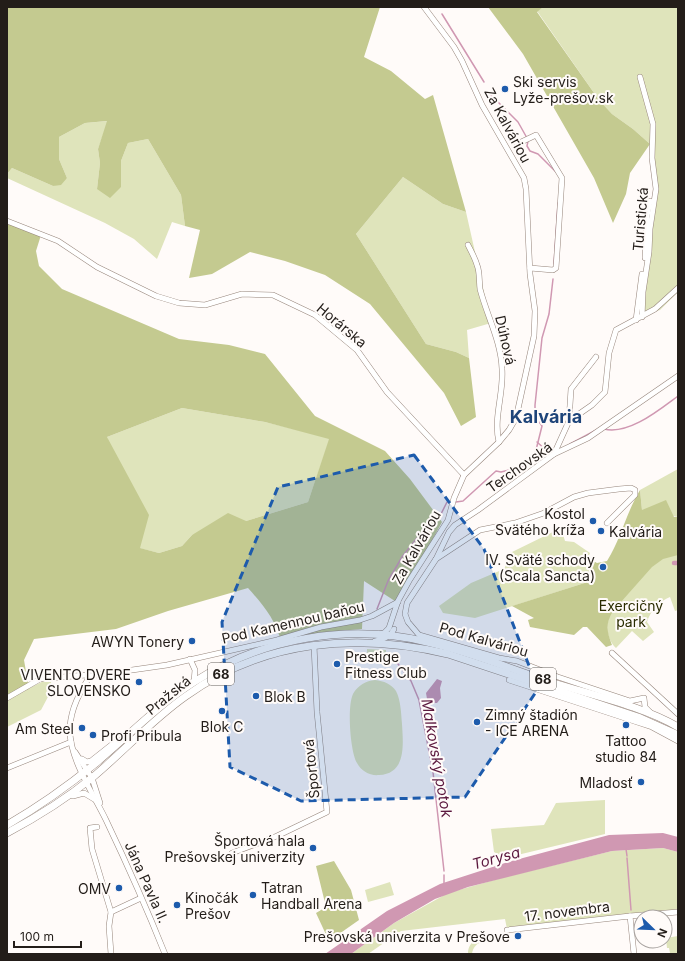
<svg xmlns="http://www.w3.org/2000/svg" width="685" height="961" viewBox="0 0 685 961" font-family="Inter,sans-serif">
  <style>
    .green { fill: #dfe4bb }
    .forest { fill: #c4ca90; fill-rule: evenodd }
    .water { fill: #d098b2 }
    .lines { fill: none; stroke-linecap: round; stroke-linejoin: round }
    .stream { stroke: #d098b2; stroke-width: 1.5 }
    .canal { stroke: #d098b2; stroke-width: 4.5 }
    .minor-casing { stroke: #96857b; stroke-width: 6 }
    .major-casing { stroke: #96857b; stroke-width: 8 }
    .minor { stroke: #fff; stroke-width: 5 }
    .major { stroke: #fff; stroke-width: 7 }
    .marked { fill: #1d5bac; fill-opacity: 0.2; stroke: #1d5bac; stroke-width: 3; stroke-dasharray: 8 5; stroke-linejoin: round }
    .poi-dot { fill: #1d5bac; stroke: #fffbf9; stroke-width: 1.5 }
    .labels { text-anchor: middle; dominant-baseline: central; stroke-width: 4; stroke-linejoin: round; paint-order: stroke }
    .shield { fill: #fffbf9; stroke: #65605c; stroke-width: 1 }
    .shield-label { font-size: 13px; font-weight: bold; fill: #231d19 }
    .poi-label { font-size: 14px; fill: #231d19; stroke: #fffbf9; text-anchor: end }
    .street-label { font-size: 14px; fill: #231d19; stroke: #fffbf9 }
    .park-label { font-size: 14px; fill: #2a2c00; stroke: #fffbf9 }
    .water-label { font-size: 15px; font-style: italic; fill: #5b183e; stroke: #fffbf9 }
    .district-label { font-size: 18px; font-weight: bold; fill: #1e4479; stroke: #fffbf9 }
  </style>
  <rect width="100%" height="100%" fill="#fffbf9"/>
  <g class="green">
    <polygon points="543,7 678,7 678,292 660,310 643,315 655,188 650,144 633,129 612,114 599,100 537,11"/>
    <polygon points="108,121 98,149 100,163 97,189 121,187 121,161 128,143 148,139 181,195 185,226 172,222 157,259 134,239 105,223 7,178 7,174 12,168 53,186 67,178 59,159 59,137 85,123"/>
    <polygon points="403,177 443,204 466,212 491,323 467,330 469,358 456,352 426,344 356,234"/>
    <polygon points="182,408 265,422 330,438 308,502 246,521 192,535 182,546 159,553 139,548 107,437"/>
    <polygon points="678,469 678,517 642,510 640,490"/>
    <polygon points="561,528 565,541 574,542 590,553 585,565 594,580 475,618 443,613 439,606 471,583 504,569 512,552"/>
    <path d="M 678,532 L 678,610 L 675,611 L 670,597 C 660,601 650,611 647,622 L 654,632 L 643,641 L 632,631 L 616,648 C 605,637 606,623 612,610 Z"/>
    <polygon points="367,649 386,650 386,657 378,656 367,662"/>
    <polygon points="52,677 49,695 41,710 7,727 7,699"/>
    <path d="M 375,680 C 384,681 391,684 396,691 C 401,701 401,713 402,724 C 403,743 407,774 379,775 C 370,776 361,771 357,763 C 350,751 347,706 353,694 C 358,685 366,681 375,680 Z"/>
    <polygon points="605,800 605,834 505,858 494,852 491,829 544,825 556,803"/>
    <polygon points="663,848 678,852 678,912 507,929 505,919 401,931 368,954 351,954 394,923 448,893 505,877 612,851"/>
    <polygon points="390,882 394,895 368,902 365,890"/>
    <polygon points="678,936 678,954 667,954 670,953 669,948 667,948 666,938"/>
    <path d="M 492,937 L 495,939 C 485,941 474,941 472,954 L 468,954 C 468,939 481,938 492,937 Z"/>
  </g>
  <g class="forest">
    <polygon points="7,7 380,7 364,57 391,71 425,99 433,95 466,212 443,204 403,177 356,234 426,344 456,352 469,358 476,417 461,426 444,393 370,304 325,275 285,261 250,252 212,274 189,278 200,230 185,226 181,195 148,139 128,143 121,161 121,187 110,198 97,189 100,163 98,149 107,121 85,123 59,137 59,159 67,178 61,185 53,186 12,168 7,174"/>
    <polygon points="488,7 543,7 537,12 599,100 612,114 633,129 650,144 630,173 626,194 613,223 594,178 523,54"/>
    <path d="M 7,221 L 41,235 L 36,251 L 39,266 L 62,289 L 179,339 L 229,345 L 265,354 L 315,416 L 385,451 L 410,479 L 442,522 L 398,603 L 364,581 L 362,629 L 326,632 L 281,642 C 276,620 263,605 248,588 L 168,611 L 116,629 L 34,639 L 24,660 L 29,689 L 7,699 ZM 182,408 L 265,422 L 329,439 L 308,502 L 246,521 L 228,513 L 192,535 L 182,546 L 159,553 L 140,548 L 149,515 L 107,437 Z"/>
    <path d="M 640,490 L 642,510 L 666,500 L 674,517 L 678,517 L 678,555 L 663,559 L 652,567 L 613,611 C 605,624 607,632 612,645 L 606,647 L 587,627 L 583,627 L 574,635 L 530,627 L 528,620 L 534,618 L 512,606 L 594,580 L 585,565 L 588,558 L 597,563 L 607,561 C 621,539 626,513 640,490 Z"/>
    <polygon points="334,861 351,890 359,920 329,941 316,913 326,907 316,866"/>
  </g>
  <g class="water">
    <polygon points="437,679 442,681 440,688 441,698 437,703 431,703 427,699 426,693"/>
    <polygon points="663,833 678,837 678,852 663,848 612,851 468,887 435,899 394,923 351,954 325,954 387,911 440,884 508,862 609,835"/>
  </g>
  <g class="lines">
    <g class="stream">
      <polyline points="442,14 484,82"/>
      <polyline points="491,95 518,122 527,138"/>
      <polyline points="528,141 527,146 530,151 538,154 555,171"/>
      <polyline points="554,264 558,203"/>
      <path d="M 604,429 C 629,435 659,410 678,396"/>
      <polyline points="537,442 546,450 554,450"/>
      <polyline points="570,444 600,428"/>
      <polyline points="456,502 463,501 496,471 501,472 529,465 534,458 542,426 535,416 535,405 542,338 549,314 553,279"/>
      <polyline points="377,609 388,581 402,557 417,538 438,520 447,502 449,502"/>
      <polyline points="392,656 411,681 419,700 433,772 444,871"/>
      <polyline points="626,849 627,856"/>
      <polyline points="627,858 631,910"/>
      <polyline points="444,883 444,875"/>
    </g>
    <polyline class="canal" points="674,563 678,563"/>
    <defs>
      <g id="minor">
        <polyline points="640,77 653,124 652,158 656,189 650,229 649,252 643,292 642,317"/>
        <polyline points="517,144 536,135 562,178 556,268 553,270 530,268"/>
        <polyline points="7,221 58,241 97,267 156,296 179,303 205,305 242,294 273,295 315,315 357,350 387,392 464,475"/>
        <path d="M 468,245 C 471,251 475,258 477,265 C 480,272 479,281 480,289 C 487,316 501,341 502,369 C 504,393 493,418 499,442"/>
        <polyline points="645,258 647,216 650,201"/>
        <polyline points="636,320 642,274"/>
        <polyline points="569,421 592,405 605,392 609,353 616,330 655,309 678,288"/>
        <polyline points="554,454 569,421 571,389 596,357"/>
        <polyline points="436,559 480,530 515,523 544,513 574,497 588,493 619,489 631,488 635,490 635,495 607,523"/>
        <polyline points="379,634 384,633 389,628 398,601 409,581 448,520 454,498 464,475 499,442 509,430 516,418 534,336 535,311 530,274 526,189 524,178 482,105 462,61 454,47 424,7"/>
        <path d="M 375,641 C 383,640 391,636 394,629"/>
        <polyline points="612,653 678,714"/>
        <polyline points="190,659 195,670 194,682"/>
        <path d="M 90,676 C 80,692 71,708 70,727 C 68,757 93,793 106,820 C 127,864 147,909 165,954"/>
        <polyline points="509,680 634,721 652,727 678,741"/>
        <polyline points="7,698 40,679 85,675 90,676 167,665 277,640 321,627 360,620 372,616 398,602"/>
        <polyline points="651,713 645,707 644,698 630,701 558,677 517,661 499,658 419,635 408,622 405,614 407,603 436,559 449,532 455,525 478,510 554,454 588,438 678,376"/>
        <polyline points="75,752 92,778 100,803"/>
        <polyline points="82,759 87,762 91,761 115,742"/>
        <polyline points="7,768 71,742"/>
        <polyline points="73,796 84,793 94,799"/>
        <polyline points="97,827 90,828 92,849 111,912"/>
        <polyline points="232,853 277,836 327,812 317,712 314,645"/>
        <polyline points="630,916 678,912"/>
        <polyline points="507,930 630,916 634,954"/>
        <polyline points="111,954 109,926 111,912 141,898"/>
      </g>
      <g id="major">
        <path d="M 7,825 C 38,807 68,786 96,763 C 128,736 158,705 194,682 C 263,638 347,623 427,642 C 469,651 510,669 551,682 C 591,695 642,706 678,727"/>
        <path d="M 7,833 C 37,817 66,799 93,777 C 124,751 153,719 186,696 C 263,640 357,632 448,654 L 638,717 L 678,735"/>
      </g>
    </defs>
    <use href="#minor" class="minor-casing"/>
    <use href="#major" class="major-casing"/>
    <use href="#minor" class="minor"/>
    <use href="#major" class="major"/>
  </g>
  <path class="marked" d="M 414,455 L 484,549 L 538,689 L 465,797 L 301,801 L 230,767 L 222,622 L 278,487 Z"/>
  <g class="poi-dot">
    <circle cx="505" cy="89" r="4"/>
    <circle cx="593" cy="521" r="4"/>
    <circle cx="601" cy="531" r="4"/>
    <circle cx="603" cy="567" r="4"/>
    <circle cx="192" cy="641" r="4"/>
    <circle cx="337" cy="664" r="4"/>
    <circle cx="139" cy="682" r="4"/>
    <circle cx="256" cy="696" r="4"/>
    <circle cx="222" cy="711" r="4"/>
    <circle cx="477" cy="722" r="4"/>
    <circle cx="626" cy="725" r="4"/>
    <circle cx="82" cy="728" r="4"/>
    <circle cx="93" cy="735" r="4"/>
    <circle cx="641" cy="782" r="4"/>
    <circle cx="313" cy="848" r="4"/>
    <circle cx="119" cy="888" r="4"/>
    <circle cx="253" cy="895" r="4"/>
    <circle cx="177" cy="905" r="4"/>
    <circle cx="518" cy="936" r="4"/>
  </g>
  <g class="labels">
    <g class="shield">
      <rect x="208" y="663" width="26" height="22" rx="3"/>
      <rect x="530" y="668" width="26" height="22" rx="3"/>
    </g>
    <g class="shield-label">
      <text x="221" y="674">68</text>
      <text x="543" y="679">68</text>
    </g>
    <g class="poi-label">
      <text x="513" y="81" text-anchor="start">Ski servis<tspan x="513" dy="16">Lyže-prešov.sk</tspan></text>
      <text x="585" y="513">Kostol<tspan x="585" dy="16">Svätého kríža</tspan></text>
      <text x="609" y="531" text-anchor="start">Kalvária</text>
      <text x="595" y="559">IV. Sväté schody<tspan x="595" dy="16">(Scala Sancta)</tspan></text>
      <text x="184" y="641">AWYN Tonery</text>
      <text x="345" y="656" text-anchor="start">Prestige<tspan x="345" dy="16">Fitness Club</tspan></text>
      <text x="131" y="674">VIVENTO DVERE<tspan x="131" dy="16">SLOVENSKO</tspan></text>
      <text x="264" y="696" text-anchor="start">Blok B</text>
      <text x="485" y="714" text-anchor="start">Zimný štadión<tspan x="485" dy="16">- ICE ARENA</tspan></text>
      <text x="222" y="726" text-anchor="middle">Blok C</text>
      <text x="74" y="728">Am Steel</text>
      <text x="101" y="735" text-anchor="start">Profi Pribula</text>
      <text x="626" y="740" text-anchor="middle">Tattoo<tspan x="626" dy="16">studio 84</tspan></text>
      <text x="633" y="782">Mladosť</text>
      <text x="305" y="840">Športová hala<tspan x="305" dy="16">Prešovskej univerzity</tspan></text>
      <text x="261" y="887" text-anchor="start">Tatran<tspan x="261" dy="16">Handball Arena</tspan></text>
      <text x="111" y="888">OMV</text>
      <text x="185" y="897" text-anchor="start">Kinočák<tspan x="185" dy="16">Prešov</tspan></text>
      <text x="510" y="936">Prešovská univerzita v Prešove</text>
    </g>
    <g class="street-label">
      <text transform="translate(508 125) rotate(62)">Za Kalváriou</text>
      <text transform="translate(640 219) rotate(-85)">Turistická</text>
      <text transform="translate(342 325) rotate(40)">Horárska</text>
      <text transform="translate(506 340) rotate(77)">Dúhová</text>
      <text transform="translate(519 467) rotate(-35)">Terchovská</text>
      <text transform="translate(416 547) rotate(-60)">Za Kalváriou</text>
      <text transform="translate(293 622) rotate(-13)">Pod Kamennou baňou</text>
      <text transform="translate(484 639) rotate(16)">Pod Kalváriou</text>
      <text transform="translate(168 695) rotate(-39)">Pražská</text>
      <text transform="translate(311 769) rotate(-96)">Športová</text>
      <text transform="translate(147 882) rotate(66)">Jána Pavla II.</text>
      <text transform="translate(567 911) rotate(-7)">17. novembra</text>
    </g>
    <g class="park-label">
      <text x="631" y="605">Exercičný<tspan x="631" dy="16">park</tspan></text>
    </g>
    <g class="water-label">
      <text transform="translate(437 758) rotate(80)">Malkovský potok</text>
      <text transform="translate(496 858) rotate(-15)">Torysa</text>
    </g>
    <g class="district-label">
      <text x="546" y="416">Kalvária</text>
    </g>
  </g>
  <rect width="685" height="961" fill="none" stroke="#231d19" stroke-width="16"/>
  <g transform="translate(653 929) rotate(113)"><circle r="19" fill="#fffbf9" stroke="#a7a29f"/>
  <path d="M0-3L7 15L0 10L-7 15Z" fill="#1d5bac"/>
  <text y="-6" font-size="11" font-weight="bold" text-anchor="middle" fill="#231d19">N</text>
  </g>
  <path d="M14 941v6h67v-6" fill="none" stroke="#231d19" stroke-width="2"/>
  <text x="20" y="941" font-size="12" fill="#231d19" stroke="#fffbf9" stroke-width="3" paint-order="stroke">100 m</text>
</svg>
